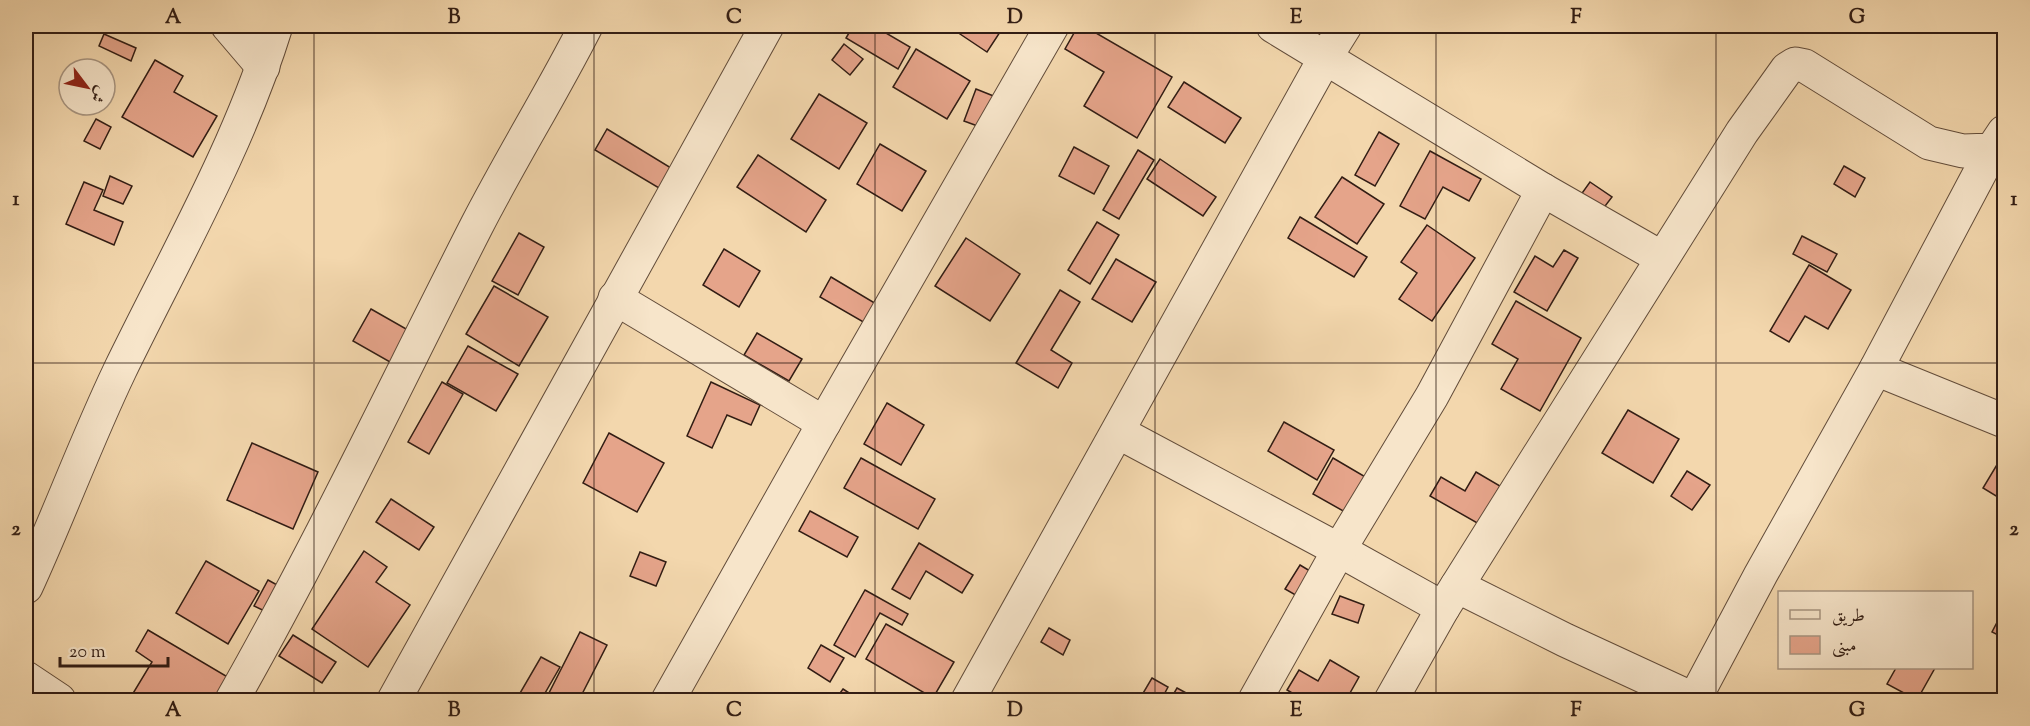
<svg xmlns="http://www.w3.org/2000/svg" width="2030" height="726" viewBox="0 0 2030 726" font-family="'Sorts Mill Goudy',Amiri,serif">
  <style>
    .building { fill: #e5a48a; stroke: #321d14; stroke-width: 1.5 }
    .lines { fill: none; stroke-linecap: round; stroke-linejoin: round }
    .minor-casing { stroke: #624c3a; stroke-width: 35 }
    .minor { stroke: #f7e5ca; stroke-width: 33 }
    .grid { fill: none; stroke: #321d14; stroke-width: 1.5; stroke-opacity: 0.55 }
    .neatline { fill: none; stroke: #321d14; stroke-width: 2 }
    .grid-label { font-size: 20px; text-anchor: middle; font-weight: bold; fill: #321d14 }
  </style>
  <rect width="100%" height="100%" fill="#f3d7ad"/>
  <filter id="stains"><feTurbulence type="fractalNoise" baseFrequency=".00333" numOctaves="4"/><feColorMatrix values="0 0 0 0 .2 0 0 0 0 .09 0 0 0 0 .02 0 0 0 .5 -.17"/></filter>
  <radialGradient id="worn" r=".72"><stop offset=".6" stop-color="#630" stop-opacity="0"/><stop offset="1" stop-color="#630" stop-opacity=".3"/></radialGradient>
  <g class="building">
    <polygon points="853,26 874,26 910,47 898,69 846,38"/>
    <polygon points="953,26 1004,26 987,52 951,28"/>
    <polygon points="1078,26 1084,26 1172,77 1137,138 1084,106 1104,72 1065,49"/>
    <polygon points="104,34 136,48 131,61 99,46"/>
    <polygon points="844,44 863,59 850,75 832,60"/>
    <polygon points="916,49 970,81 947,119 893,87"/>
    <polygon points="155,60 183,76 174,92 217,116 193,157 122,117"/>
    <polygon points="1184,82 1241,118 1225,143 1168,107"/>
    <polygon points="976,89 996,97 983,128 964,121"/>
    <polygon points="819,94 867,123 839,169 791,139"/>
    <polygon points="96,119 111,127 100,149 84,141"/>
    <polygon points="607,129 676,171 664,191 595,150"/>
    <polygon points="1379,132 1399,144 1375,186 1355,175"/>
    <polygon points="880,144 926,171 902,211 857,184"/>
    <polygon points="1074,147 1109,166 1094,194 1059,176"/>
    <polygon points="1138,150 1154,160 1119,219 1103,210"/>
    <polygon points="1430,151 1481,179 1469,201 1443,187 1425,219 1400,206"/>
    <polygon points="758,155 826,200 806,232 737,187"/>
    <polygon points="1160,159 1216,197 1203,216 1147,179"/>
    <polygon points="1844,166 1865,178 1855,197 1834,184"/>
    <polygon points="110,176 132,186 123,204 103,196"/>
    <polygon points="1342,177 1384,204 1357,244 1315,217"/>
    <polygon points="84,182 103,190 94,210 123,222 114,245 66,224"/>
    <polygon points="1590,182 1612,197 1596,218 1575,203"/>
    <polygon points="1300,217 1367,257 1354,277 1288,238"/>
    <polygon points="1097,222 1119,235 1090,284 1068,270"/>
    <polygon points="1427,225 1475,258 1432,321 1399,299 1417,273 1401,262"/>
    <polygon points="519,233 544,247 518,295 492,281"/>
    <polygon points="1802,236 1837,254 1827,272 1793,254"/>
    <polygon points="966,238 1020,274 990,321 935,286"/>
    <polygon points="724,249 760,271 739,307 703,285"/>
    <polygon points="1564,250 1578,258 1547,311 1514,292 1535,256 1553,267"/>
    <polygon points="1116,259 1156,282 1132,322 1092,299"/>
    <polygon points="1809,265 1851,290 1828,329 1805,316 1789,342 1770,331"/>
    <polygon points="831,277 883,308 872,327 820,297"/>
    <polygon points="494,286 548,317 519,366 466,334"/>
    <polygon points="1060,290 1080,302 1051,350 1072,363 1058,388 1016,363"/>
    <polygon points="1516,301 1581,338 1540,411 1501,389 1518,359 1492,344"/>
    <polygon points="371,309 415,334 397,366 353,341"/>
    <polygon points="757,333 802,359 789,381 744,355"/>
    <polygon points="468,346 518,374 496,411 447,383"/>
    <polygon points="442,382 463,394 429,454 408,442"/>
    <polygon points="711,382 760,405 751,425 727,415 712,448 687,436"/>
    <polygon points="887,403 924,425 901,465 864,444"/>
    <polygon points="1628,410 1679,439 1653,483 1602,453"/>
    <polygon points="1284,422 1334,450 1317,480 1268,451"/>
    <polygon points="609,433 664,463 637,512 583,483"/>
    <polygon points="252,443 318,472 293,529 227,500"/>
    <polygon points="2004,453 2004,494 2001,499 1983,488"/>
    <polygon points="861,458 935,499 918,529 844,488"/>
    <polygon points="1333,458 1374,482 1354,517 1313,494"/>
    <polygon points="1687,471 1710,485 1692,510 1671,496"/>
    <polygon points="1476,472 1500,486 1479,524 1430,496 1441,477 1465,491"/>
    <polygon points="391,499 434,527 419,550 376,522"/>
    <polygon points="810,511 858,537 847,557 799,531"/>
    <polygon points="919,543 973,575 962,593 926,571 910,599 892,589"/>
    <polygon points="364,551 387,567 376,582 410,605 368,667 312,629"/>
    <polygon points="640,552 666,562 656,586 630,576"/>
    <polygon points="206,561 259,591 228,644 176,613"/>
    <polygon points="1300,565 1320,577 1306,601 1285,589"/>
    <polygon points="268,580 290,592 277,617 254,606"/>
    <polygon points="865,590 908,614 902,625 880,613 855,657 834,645"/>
    <polygon points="1340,596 1364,605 1358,623 1332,614"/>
    <polygon points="2004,609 2004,638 1992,632"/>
    <polygon points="886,624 954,662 933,698 866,659"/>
    <polygon points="1049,628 1070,640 1063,655 1041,642"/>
    <polygon points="148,630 231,679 218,700 129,700 152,662 136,651"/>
    <polygon points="580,632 607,645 579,700 564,700 549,693"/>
    <polygon points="293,635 336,662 322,683 279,656"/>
    <polygon points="821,645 844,658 830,682 808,668"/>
    <polygon points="541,657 560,667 541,700 516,700"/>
    <polygon points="1330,660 1359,677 1346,700 1304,700 1287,690 1299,670 1318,681"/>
    <polygon points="1896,668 1935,668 1917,700 1887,684"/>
    <polygon points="1152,678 1168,687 1161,700 1139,700"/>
    <polygon points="1177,688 1199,700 1170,700"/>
    <polygon points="843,689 860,700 835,700"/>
  </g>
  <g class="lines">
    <defs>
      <g id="minor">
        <polyline points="228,26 263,67"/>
        <polyline points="1273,26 1543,190 1662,258"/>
        <polyline points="615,298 824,423"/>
        <polyline points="1876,369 2004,421"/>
        <polyline points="1118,432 1339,550 1443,608"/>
        <polyline points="1457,586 1565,640 1695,700"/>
        <path d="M 26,587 C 59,515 86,441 120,370 C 175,257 239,146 276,26"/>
        <polyline points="26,678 59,700"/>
        <path d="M 232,700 C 320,545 396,384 477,225 C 512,157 552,93 586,26"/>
        <polyline points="394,700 767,26"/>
        <polyline points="668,700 824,423 1052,26"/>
        <polyline points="968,700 1325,58 1345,26"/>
        <polyline points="1255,700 1339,550 1432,396 1543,190"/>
        <polyline points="1391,700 1443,608 1742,132 1787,69 1795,64 1805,66 1929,143 1963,151 1992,150 2004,132"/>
        <polyline points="1694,700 1761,574 1876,369 1992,150 2004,148"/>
      </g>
    </defs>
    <use href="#minor" class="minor-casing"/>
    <use href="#minor" class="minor"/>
  </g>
  <path class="grid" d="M 314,26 L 314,700M 594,26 L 594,700M 875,26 L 875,700M 1155,26 L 1155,700M 1436,26 L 1436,700M 1716,26 L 1716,700M 26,363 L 2004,363"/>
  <rect width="2030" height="726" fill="none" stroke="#f3d7ad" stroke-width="66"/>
  <rect x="1778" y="591" width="195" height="78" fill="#f7e5ca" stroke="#a89581" stroke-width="1.5"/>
  <rect x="1790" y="610" width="30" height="9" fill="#f7e5ca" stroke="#a89581" stroke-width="1.5"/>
  <text x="1832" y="621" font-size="18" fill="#321d14">طريق</text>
  <rect x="1790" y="636" width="30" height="18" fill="#e5a48a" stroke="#a89581" stroke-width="1.5"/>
  <text x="1832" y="651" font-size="18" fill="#321d14">مبنى</text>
  <g transform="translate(87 87) rotate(122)"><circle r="28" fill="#f7e5ca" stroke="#a89581" stroke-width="1.5"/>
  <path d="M0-4.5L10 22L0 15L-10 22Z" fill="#8f2418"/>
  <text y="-9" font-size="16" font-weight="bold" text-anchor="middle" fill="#321d14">ش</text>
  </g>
  <path d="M60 657v9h108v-9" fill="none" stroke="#321d14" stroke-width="3"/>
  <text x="69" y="657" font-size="18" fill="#321d14" stroke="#f7e5ca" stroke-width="4.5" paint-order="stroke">20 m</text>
  <rect x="33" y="33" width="1964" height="660" class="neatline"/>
  <g class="grid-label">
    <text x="173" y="23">A</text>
    <text x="454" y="23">B</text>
    <text x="734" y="23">C</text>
    <text x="1015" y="23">D</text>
    <text x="1296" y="23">E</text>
    <text x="1576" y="23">F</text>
    <text x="1857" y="23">G</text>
    <text x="16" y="205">1</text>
    <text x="2014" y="205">1</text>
    <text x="16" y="535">2</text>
    <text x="2014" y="535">2</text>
    <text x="173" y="716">A</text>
    <text x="454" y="716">B</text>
    <text x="734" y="716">C</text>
    <text x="1015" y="716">D</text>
    <text x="1296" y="716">E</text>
    <text x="1576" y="716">F</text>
    <text x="1857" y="716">G</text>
  </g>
  <rect width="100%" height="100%" filter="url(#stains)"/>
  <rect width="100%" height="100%" fill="url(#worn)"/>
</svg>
